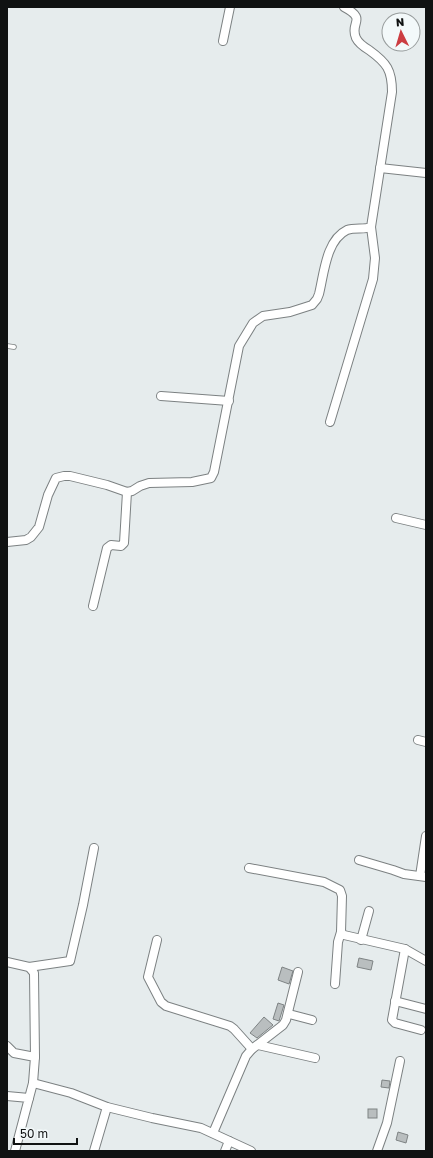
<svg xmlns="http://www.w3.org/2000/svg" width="433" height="1158" viewBox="0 0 433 1158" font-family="'Golos Text',sans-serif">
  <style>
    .building { fill: #b9bebf; stroke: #7e8384 }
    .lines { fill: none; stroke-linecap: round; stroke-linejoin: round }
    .lane-casing { stroke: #7c8182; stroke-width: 5.5 }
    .street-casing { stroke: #7c8182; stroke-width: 10 }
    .lane { stroke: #fff; stroke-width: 4 }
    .street { stroke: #fff; stroke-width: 8 }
  </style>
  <rect width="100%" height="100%" fill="#e6eced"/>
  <g class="building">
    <polygon points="359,958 373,961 371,970 357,967"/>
    <polygon points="282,967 293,971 289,984 278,980"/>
    <polygon points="278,1003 284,1005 279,1021 273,1019"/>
    <polygon points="264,1017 273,1025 257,1038 250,1033"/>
    <polygon points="382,1080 390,1081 389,1088 381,1087"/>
    <rect x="368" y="1109" width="9" height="9"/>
    <polygon points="398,1132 408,1135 406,1143 396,1140"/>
  </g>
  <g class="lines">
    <defs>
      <polyline id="lane" points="7,346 14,347"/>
      <g id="street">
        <polyline points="223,41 230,7"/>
        <polyline points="380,168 426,173"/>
        <polyline points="161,396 229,401"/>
        <polyline points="330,422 373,279 375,258 371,227"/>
        <polyline points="396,518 426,525"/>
        <path d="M 7,542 L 26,540 L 31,537 L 39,527 L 48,495 L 56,478 L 64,476 L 70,476 L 107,485 L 127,492 L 132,491 L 140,486 L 149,483 L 192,482 L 211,478 L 214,472 L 239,346 L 253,323 L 263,316 L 290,312 L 312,305 L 317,299 L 319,294 C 324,274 326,240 347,230 C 355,227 364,230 371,227 L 392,92 C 392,70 387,63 369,50 C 364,47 359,44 356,38 C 349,22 368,20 344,7"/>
        <polyline points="93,606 107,548 111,545 121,546 124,543 127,492"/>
        <polyline points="418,740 426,742"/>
        <polyline points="359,860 393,870 404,874 426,877"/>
        <polyline points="249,868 324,882 340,890 342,896 341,932 344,935 405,949 426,961"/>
        <polyline points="420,876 426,836"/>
        <polyline points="157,940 148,977 161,1002 166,1006 230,1026 234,1029 252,1049"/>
        <polyline points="361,940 369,911"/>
        <polyline points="405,949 392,1020 395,1023 421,1030"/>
        <polyline points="7,962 29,967 34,973 35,1057"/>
        <polyline points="29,967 70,961 83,905 94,848"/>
        <polyline points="335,984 338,942 341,932"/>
        <polyline points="395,1001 426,1009"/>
        <polyline points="289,1014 312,1020"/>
        <polyline points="258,1045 315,1058"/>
        <polyline points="7,1046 14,1053 35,1057 33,1083 29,1098"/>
        <polyline points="33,1083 71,1093 107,1107 152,1118 201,1128 251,1151"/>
        <polyline points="7,1096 29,1098 15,1151"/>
        <polyline points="213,1133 246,1056 252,1049 283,1025 286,1020 298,972"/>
        <polyline points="94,1151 107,1107"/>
        <polyline points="225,1151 229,1141"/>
        <polyline points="377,1151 387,1123 400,1061"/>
      </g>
    </defs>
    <use href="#lane" class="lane-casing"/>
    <use href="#street" class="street-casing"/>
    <use href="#lane" class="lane"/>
    <use href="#street" class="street"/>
  </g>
  <rect width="433" height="1158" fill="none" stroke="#101212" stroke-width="16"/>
  <g transform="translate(401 32) rotate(355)"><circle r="19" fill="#f3f9fa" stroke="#989d9d"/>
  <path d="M0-3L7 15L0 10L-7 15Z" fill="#cc3d42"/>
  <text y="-6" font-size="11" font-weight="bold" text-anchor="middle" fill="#101212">N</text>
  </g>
  <path d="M14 1138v6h63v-6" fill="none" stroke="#101212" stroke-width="2"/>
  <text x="20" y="1138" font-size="12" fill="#101212" stroke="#f3f9fa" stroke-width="3" paint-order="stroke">50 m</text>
</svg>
